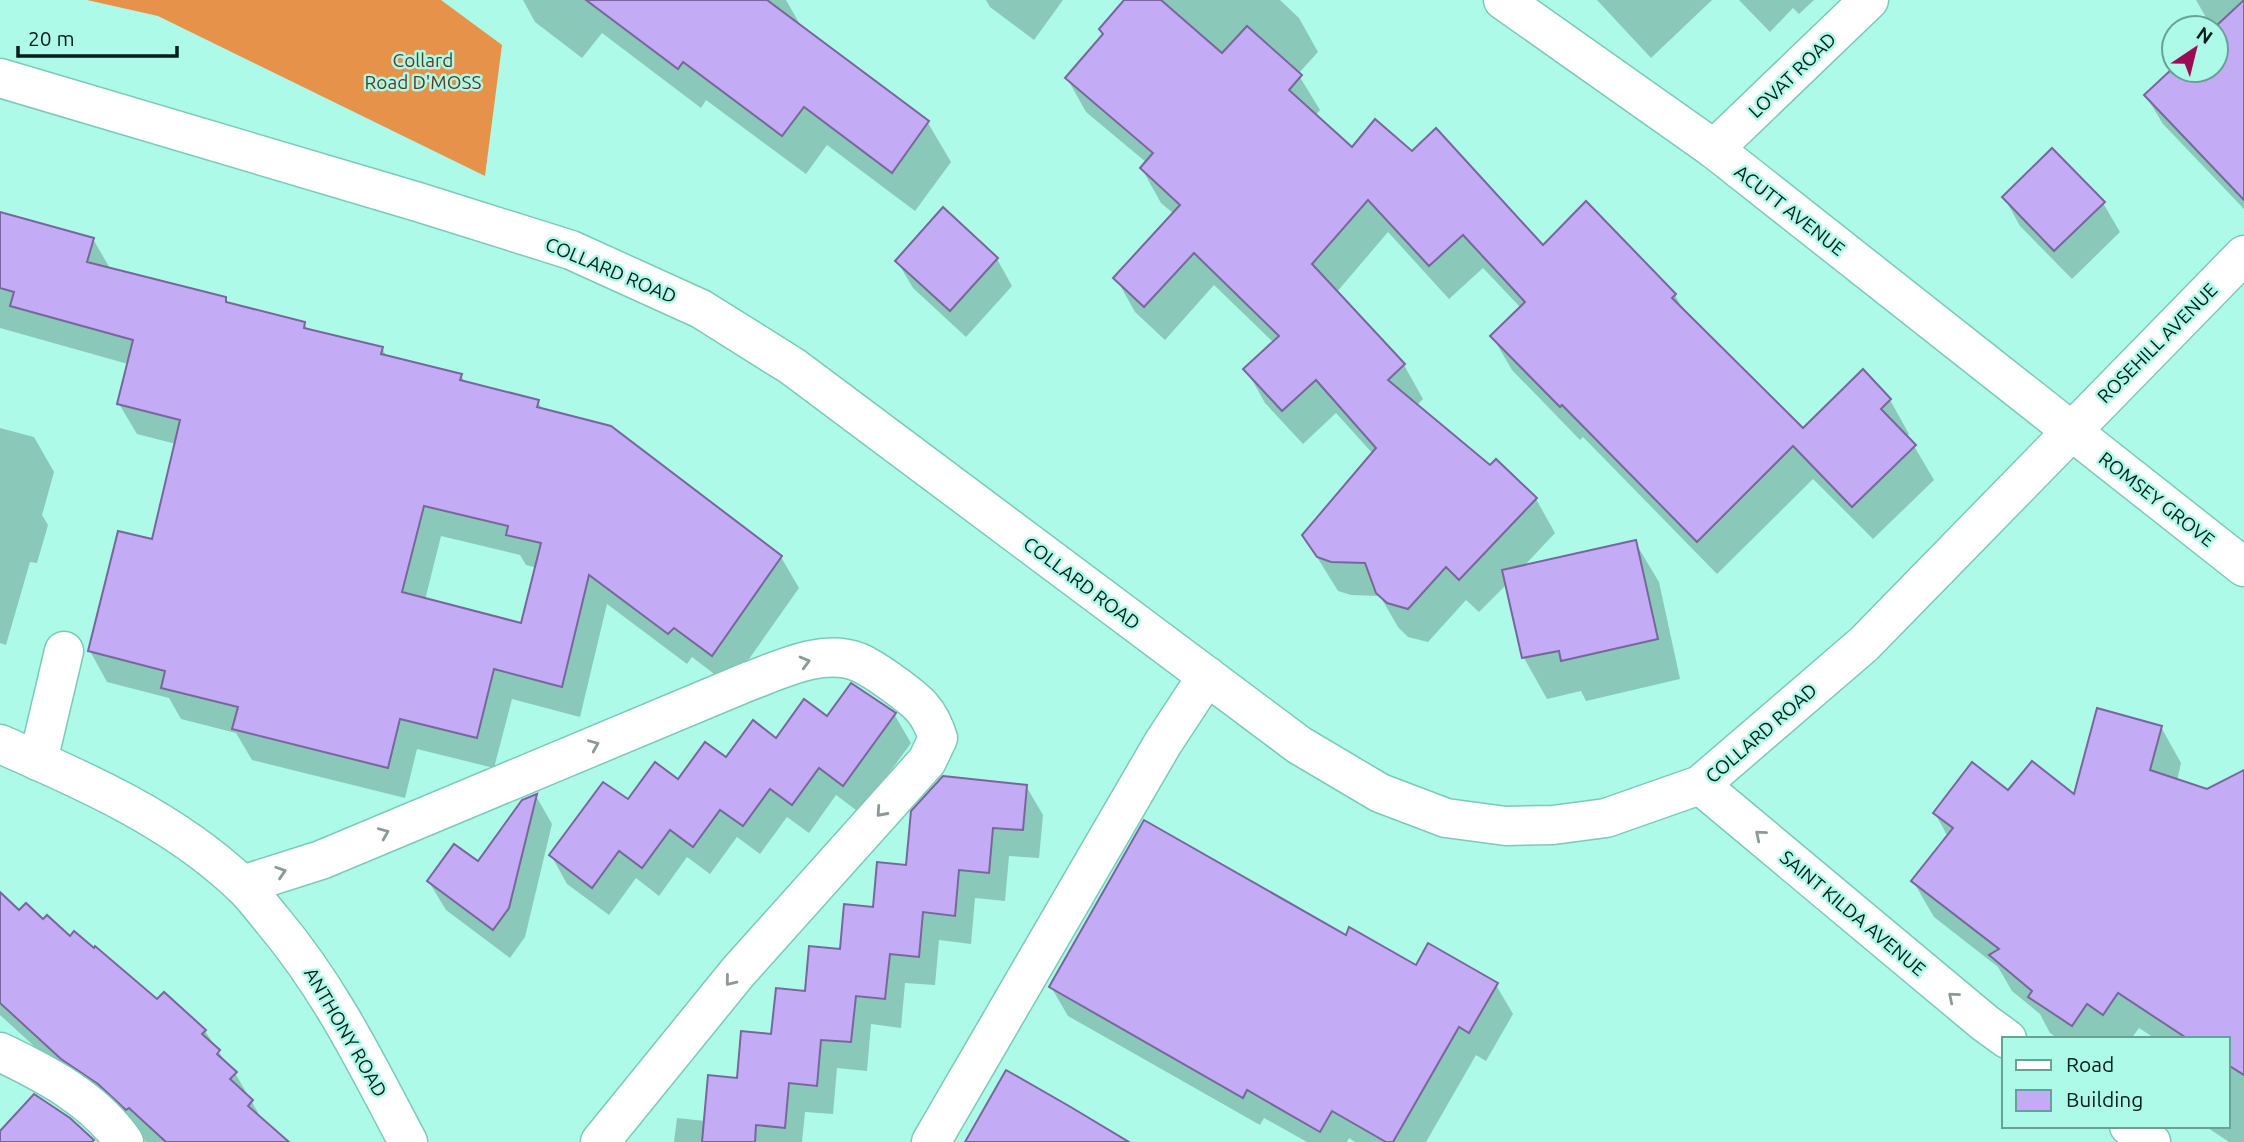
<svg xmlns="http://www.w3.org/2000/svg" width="2244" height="1142" viewBox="0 0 2244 1142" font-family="Ubuntu,sans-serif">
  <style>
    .forest { fill: #e6924a }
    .shadow { fill: #0003; fill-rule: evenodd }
    .building { fill: #c4abf5; stroke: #78679a; stroke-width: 2; fill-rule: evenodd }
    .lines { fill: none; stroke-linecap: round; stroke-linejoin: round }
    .minor-casing { stroke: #7dc9b9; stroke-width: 41 }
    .minor { stroke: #fff; stroke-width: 38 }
    .oneway { stroke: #8c9a97 }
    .labels { text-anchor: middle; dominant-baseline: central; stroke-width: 5; stroke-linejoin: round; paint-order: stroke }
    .park-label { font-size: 19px; fill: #5e3b1d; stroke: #adfae9 }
    .street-label { font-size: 19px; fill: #001e18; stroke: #adfae9 }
  </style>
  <rect width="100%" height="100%" fill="#adfae9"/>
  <polygon class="forest" points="87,0 441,0 502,45 485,176 158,16"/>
  <g class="shadow">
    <polygon points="523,0 786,0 802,28 928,123 951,162 915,211 827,145 806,174 706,100 701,108 602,33 582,58 535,22"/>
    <polygon points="986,0 1063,0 1034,40 990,7"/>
    <polygon points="1127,0 1280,0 1299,18 1318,52 1298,74 1320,110 1315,116 1352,149 1412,153 1543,247 1586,204 1675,295 1686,315 1803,430 1890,400 1909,434 1906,437 1914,446 1934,480 1873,539 1813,479 1717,574 1583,437 1580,440 1512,370 1492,336 1521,308 1483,268 1449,299 1388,232 1336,293 1404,365 1423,399 1416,406 1490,468 1496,461 1536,499 1555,533 1523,567 1635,542 1659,582 1680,679 1586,701 1581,691 1547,699 1524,658 1507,584 1479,612 1466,600 1428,642 1408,637 1398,627 1380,596 1351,595 1338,591 1304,536 1373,454 1336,413 1303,444 1265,403 1246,369 1274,343 1214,285 1165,340 1135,312 1116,278 1174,214 1161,203 1142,169 1147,163 1086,112 1067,78 1104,35"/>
    <polygon points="1597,0 1712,0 1651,58"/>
    <polygon points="1739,0 1814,0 1799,14 1793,8 1770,32"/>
    <polygon points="2196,0 2244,0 2244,60 2216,28 2211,26"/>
    <polygon points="2174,69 2216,70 2244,89 2244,209 2163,124 2146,96"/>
    <polygon points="2004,197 2103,203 2120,232 2072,279 2020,226"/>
    <path d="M 0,214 L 93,239 L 111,270 L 225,298 L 229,304 L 304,324 L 308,330 L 382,348 L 387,357 L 461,375 L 465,383 L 538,402 L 543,411 L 781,557 L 799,588 L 730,686 L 692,657 L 687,664 L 607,604 L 580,717 L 512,699 L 494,768 L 417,749 L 405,798 L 252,760 L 236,733 L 181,719 L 169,698 L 107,682 L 90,651 L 154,542 L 176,444 L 137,434 L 119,404 L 128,364 L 0,328 ZM 441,536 L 520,555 L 526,565 L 537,568 L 522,625 L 425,600 Z"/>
    <polygon points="997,259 1012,286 966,337 913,288 897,261"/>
    <polygon points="0,428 34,437 54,472 42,515 48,525 37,563 30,562 6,645 0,643"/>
    <polygon points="894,714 911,743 860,813 836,795 809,833 787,817 760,854 737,837 710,874 687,857 659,896 636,878 609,915 567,884 551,855 628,801 828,718"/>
    <polygon points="2161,727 2181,763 2177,781 2207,791 2244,772 2244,1142 2229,1142 2205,1126 2228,1126 2228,1039 2156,1039 2139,1028 2131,1039 2059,1039 2050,1033 2040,1014 2012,991 1998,967 1934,917 1913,881 1948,837 1935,813 2009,792 2075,797"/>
    <polygon points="1026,786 1043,815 1039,858 1009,856 1005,901 975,898 971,944 939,940 935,985 905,983 901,1028 871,1024 867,1071 837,1068 833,1114 805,1112 802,1142 674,1142 677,1118 705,1121 907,867"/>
    <polygon points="536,796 552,824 525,937 510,958 446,910 429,882 478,864"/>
    <polygon points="0,894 20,913 43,922 70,938 157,1002 205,1031 228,1066 235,1073 275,1142 146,1142 131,1125 80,1088 0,1015"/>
    <polygon points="1346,937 1416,967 1496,985 1513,1014 1486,1061 1476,1055 1426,1142 1355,1142 1349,1138 1347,1142 1307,1142 1264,1118 1260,1125 1068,1016 1051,987"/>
  </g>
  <g class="building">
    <polygon points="586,0 767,0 929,121 892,173 804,107 782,136 683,62 678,69"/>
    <polygon points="1124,0 1161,0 1222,53 1247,26 1302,75 1289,90 1352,147 1375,119 1412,151 1436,128 1543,245 1586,201 1676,294 1672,298 1803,428 1863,369 1891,399 1881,409 1916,445 1852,507 1793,446 1697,542 1562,405 1560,407 1490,336 1525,302 1463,235 1429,266 1368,200 1312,264 1405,364 1388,380 1490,465 1496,459 1537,498 1459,580 1446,567 1408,609 1387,603 1376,593 1365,563 1331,562 1317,557 1302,535 1376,448 1316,380 1282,411 1243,369 1279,336 1194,253 1144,307 1113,278 1180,205 1140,168 1153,153 1065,78 1103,34 1099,29"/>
    <polygon points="2244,0 2244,200 2144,95 2174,67 2174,70 2216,70 2214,28"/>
    <polygon points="2052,148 2105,202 2054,251 2002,197"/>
    <polygon points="943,207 998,258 950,311 895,261"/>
    <path d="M 0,212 L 94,238 L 87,262 L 226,297 L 226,302 L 305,322 L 304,328 L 383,347 L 381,354 L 462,374 L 460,380 L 539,400 L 537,407 L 611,426 L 782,556 L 712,656 L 674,628 L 668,634 L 589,575 L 562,687 L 494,669 L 477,738 L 400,719 L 388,768 L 232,729 L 238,707 L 161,688 L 165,671 L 88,651 L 118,531 L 152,539 L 180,420 L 117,404 L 133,340 L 10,306 L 14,292 L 0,288 ZM 424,506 L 508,526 L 506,535 L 541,543 L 521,623 L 402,592 Z"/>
    <polygon points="1636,540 1658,639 1561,661 1559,651 1522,658 1502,570"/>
    <polygon points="851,683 896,713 843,786 819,768 792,805 770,789 743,826 720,810 693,847 670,830 642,868 619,851 592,888 549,855 603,782 628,799 655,762 678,779 705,742 726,757 753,720 776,738 804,699 827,716"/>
    <polygon points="2097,708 2162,726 2150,770 2207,789 2244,770 2244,1075 2228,1065 2228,1039 2188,1039 2118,993 2103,1015 2087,1004 2072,1026 2028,997 2032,991 1989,955 1999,949 1911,881 1953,828 1933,813 1972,762 2008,790 2032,761 2074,794"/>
    <polygon points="943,776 1027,785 1023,830 993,828 989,873 959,870 955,916 923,912 919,957 890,954 885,999 856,996 851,1042 821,1040 817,1086 789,1083 785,1128 756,1125 755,1142 702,1142 708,1075 737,1078 741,1031 771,1034 776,988 805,991 809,946 840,949 844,904 873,907 877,862 906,865 911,811"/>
    <polygon points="537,794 509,908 493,930 427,881 454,844 478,861 522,800"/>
    <polygon points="1144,820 1346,935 1349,927 1416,965 1428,943 1498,983 1469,1033 1459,1027 1393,1142 1386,1142 1332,1111 1320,1132 1247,1090 1243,1098 1049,987"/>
    <polygon points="0,892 19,910 26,903 43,919 47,915 70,936 74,931 94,948 95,946 157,999 164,992 206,1030 202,1034 220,1050 217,1054 237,1072 230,1079 253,1100 248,1106 289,1142 166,1142 129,1108 126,1110 98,1084 61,1059 0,1003"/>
    <polygon points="1006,1070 1069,1106 1129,1142 965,1142"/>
    <polygon points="34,1094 70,1118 94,1140 92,1142 0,1142 0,1131"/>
  </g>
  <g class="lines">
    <defs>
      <g id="minor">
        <polyline points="1503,0 1714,149 2244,567"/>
        <polyline points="0,78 418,202 571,250 701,309 792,366 1299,745 1380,793 1446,818 1506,826 1553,825 1606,818 1700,785 1864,644 2244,255"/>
        <polyline points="1714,149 1869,0"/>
        <path d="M 0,744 C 85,781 174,820 242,885 C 253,895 263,909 273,921 C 331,990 366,1063 408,1142"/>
        <polyline points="38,761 64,651"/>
        <polyline points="1700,785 1985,1023 2007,1039"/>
        <path d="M 242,885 L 321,860 L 747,682 C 780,670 822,648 858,662 C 870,667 884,677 895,685 C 918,702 929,710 938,738 L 927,761 L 738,972 L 600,1142"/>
        <path d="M 0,1052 C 46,1074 94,1099 124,1142"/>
        <polyline points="2129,1126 2151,1142"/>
        <polyline points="931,1142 1163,743 1207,676"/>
      </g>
    </defs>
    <use href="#minor" class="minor-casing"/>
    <use href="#minor" class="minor"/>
  </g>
  <defs><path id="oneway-chevron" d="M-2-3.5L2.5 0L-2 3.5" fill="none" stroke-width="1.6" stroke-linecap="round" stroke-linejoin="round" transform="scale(1.75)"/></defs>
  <g class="oneway">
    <use href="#oneway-chevron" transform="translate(805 662) rotate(-15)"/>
    <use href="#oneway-chevron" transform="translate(594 745) rotate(-23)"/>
    <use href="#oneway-chevron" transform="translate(881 812) rotate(132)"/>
    <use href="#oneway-chevron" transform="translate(384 833) rotate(-23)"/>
    <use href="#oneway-chevron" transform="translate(1760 835) rotate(-140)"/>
    <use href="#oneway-chevron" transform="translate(281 872) rotate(-18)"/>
    <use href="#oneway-chevron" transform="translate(730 981) rotate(129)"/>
    <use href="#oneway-chevron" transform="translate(1953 997) rotate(-140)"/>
  </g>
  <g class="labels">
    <g class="park-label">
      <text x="423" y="60">Collard<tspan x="423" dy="22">Road D'MOSS</tspan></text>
    </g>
    <g class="street-label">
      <text transform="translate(1792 75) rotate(-44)">LOVAT ROAD</text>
      <text transform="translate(1790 210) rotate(38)">ACUTT AVENUE</text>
      <text transform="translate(611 270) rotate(23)">COLLARD ROAD</text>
      <text transform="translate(2157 343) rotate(-45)">ROSEHILL AVENUE</text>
      <text transform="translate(2157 499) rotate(38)">ROMSEY GROVE</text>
      <text transform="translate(1082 583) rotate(37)">COLLARD ROAD</text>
      <text transform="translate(1761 733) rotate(-41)">COLLARD ROAD</text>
      <text transform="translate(1853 913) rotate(40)">SAINT KILDA AVENUE</text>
      <text transform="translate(346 1032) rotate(60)">ANTHONY ROAD</text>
    </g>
  </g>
  <rect x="2002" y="1037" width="228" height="91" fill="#adfae9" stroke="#68a295" stroke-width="2"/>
  <rect x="2016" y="1060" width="35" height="10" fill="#ffffff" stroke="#68a295" stroke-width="2"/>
  <text x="2066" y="1072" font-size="21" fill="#001e18">Road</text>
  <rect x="2016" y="1090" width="35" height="21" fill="#c4abf5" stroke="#68a295" stroke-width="2"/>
  <text x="2066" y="1107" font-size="21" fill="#001e18">Building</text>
  <g transform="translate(2195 49) rotate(35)"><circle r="33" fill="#adfae9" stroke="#68a295" stroke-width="2"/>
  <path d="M0-5L12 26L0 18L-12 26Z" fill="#9e0b55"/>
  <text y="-10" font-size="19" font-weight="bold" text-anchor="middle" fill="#001e18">N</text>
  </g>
  <path d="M18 46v10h159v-10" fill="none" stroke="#001e18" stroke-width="3.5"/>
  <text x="28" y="46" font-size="21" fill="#001e18" stroke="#adfae9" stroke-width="5" paint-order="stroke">20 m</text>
</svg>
